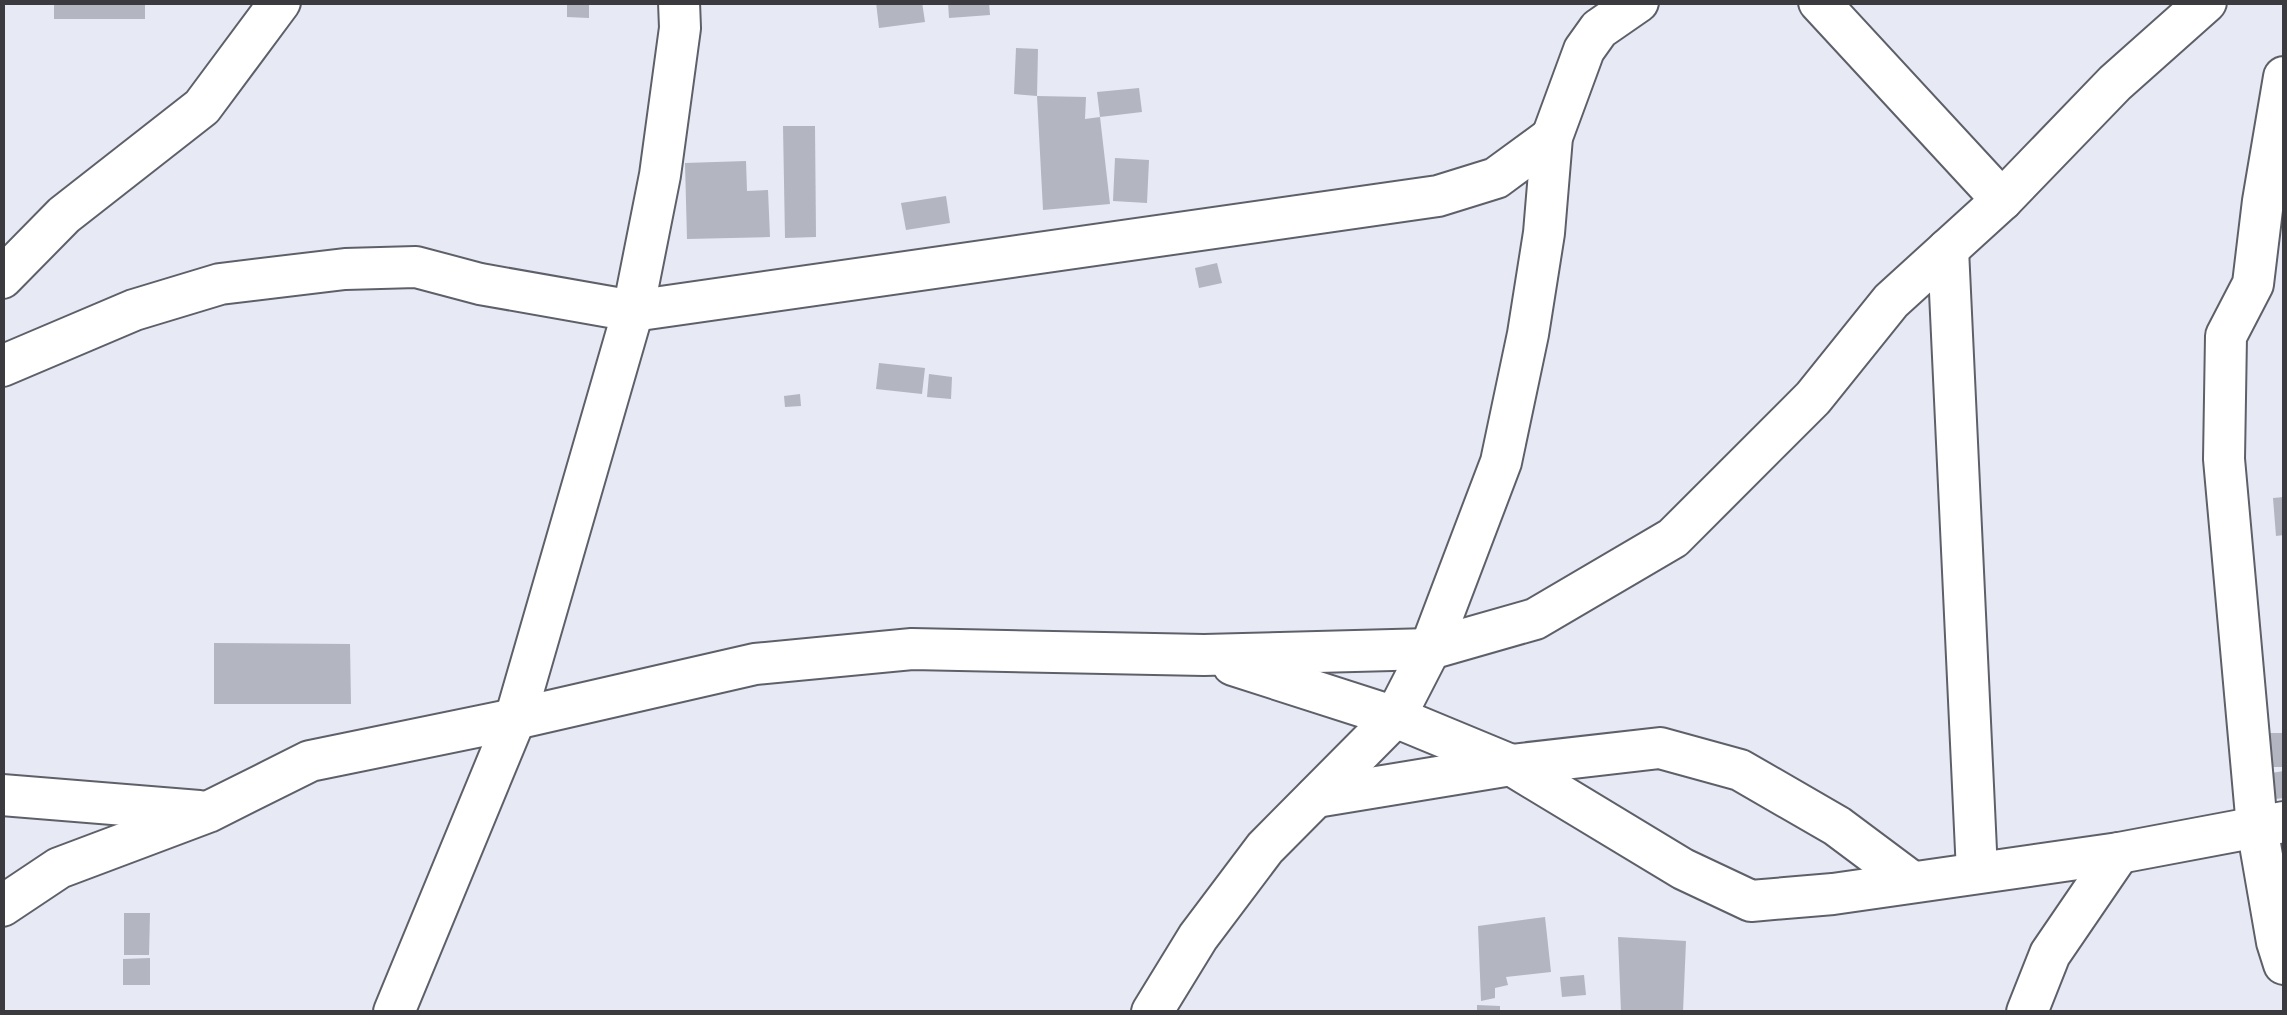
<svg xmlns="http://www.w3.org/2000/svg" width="2287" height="1015" viewBox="0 0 2287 1015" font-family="Ubuntu,sans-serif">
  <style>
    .building { fill: #b3b5c0 }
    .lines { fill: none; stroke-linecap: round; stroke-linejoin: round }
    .street-casing { stroke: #5e6069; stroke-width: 44 }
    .street { stroke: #fff; stroke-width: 40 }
  </style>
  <rect width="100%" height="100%" fill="#e7e9f4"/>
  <g class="building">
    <rect x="54" y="2" width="91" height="17"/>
    <polygon points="567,2 589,2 589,18 567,17"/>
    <polygon points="876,2 922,2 925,22 879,28"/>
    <polygon points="948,2 989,2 990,15 949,18"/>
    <polygon points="1016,48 1038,49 1037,96 1014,94"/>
    <polygon points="1139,88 1142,112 1100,117 1110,204 1043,210 1037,96 1086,97 1085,119 1100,117 1097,92"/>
    <polygon points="783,126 815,126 816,237 785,238"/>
    <polygon points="1115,158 1149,160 1147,203 1113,201"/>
    <polygon points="746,161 747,191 768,190 770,237 687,239 685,163"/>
    <polygon points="946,196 950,223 906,230 901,203"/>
    <polygon points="1217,263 1222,283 1199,288 1195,268"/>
    <polygon points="879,363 925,368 922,394 876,389"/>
    <polygon points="929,374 952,377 951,399 927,397"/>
    <polygon points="800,394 801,406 785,407 784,396"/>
    <polygon points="2284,497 2284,535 2276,536 2273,498"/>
    <polygon points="214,643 350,644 351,704 214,704"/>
    <polygon points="2268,733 2284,733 2284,767 2271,767"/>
    <polygon points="2284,771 2284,798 2275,799 2271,773"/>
    <polygon points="124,913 150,913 149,955 124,955"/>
    <polygon points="1545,917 1551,972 1506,977 1508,985 1495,988 1495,998 1481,1001 1478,926"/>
    <polygon points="1618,937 1686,941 1683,1012 1621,1012"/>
    <polygon points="150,958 150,985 123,985 123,959"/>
    <polygon points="1584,975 1586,995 1562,997 1560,977"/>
    <polygon points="1477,1005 1500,1006 1500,1012 1477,1012"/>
  </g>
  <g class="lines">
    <defs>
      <g id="street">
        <polyline points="1819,2 2002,200"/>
        <polyline points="2284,77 2263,201 2253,284 2226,336 2224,459 2257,827 2277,942 2284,964"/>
        <polyline points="1948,249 1977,872"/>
        <polyline points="2,278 64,215 202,107 280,2"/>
        <polyline points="2,366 134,310 220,284 345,269 416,267 480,284 633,311 1438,196 1496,178 1552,137"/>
        <polyline points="1233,665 1395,717 1511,765 1683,869 1751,901 1833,894 2119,853 2284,822"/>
        <polyline points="2,795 199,811"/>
        <polyline points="1316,797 1511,765 1660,748 1740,770 1837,826 1912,882"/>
        <polyline points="2,906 59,868 208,812 310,761 515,719 755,664 912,649 1204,655 1430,649 1535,619 1673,538 1813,398 1891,301 2002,200 2115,83 2206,2"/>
        <polyline points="394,1012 515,719 633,311 660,175 680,28 679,2"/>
        <polyline points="1152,1012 1198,937 1265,848 1395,717 1430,649 1501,462 1528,334 1544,233 1552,137 1584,50 1599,29 1638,2"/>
        <polyline points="2027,1012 2050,954 2119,853"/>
      </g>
    </defs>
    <use href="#street" class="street-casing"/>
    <use href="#street" class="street"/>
  </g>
  <rect width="2287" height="1015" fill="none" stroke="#3a3a3f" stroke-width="10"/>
</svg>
